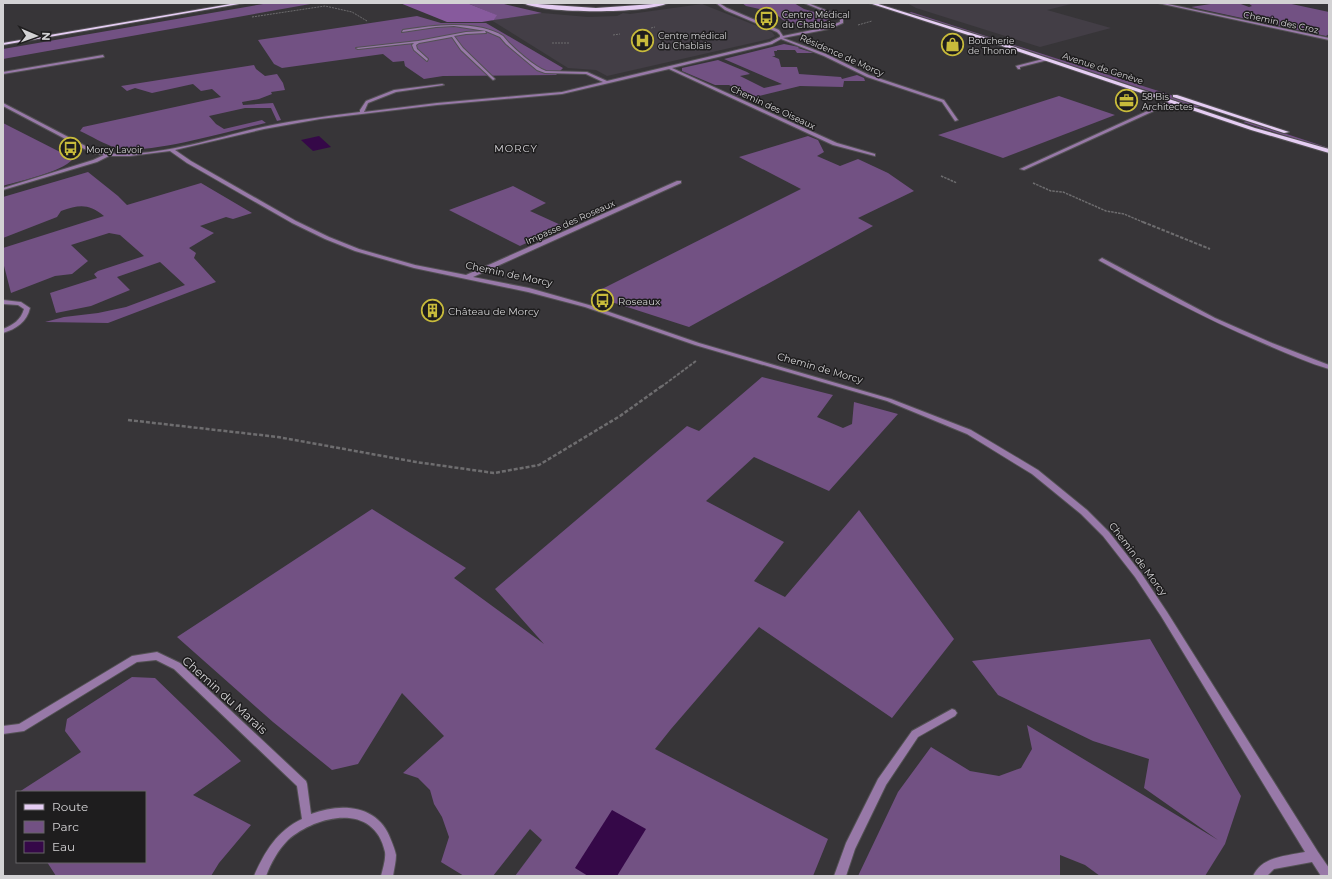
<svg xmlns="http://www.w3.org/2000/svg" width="1332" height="879" viewBox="0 0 1332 879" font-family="Montserrat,sans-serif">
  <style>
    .built { fill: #433e46 }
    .green { fill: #725183 }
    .forest { fill: #875a9d }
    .water { fill: #350848 }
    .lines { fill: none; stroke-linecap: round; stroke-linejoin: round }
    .minor-casing { stroke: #535154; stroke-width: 2 }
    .major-casing { stroke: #535154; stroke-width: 2 }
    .path-far3 { stroke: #6e6d6f; stroke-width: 1; stroke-dasharray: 2 1; stroke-linecap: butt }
    .path-far2 { stroke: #6e6d6f; stroke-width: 1.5; stroke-dasharray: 2.5 1; stroke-linecap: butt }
    .path-far1 { stroke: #6e6d6f; stroke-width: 2; stroke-dasharray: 3.5 1.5; stroke-linecap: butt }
    .path { stroke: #6e6d6f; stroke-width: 2.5; stroke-dasharray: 4 2; stroke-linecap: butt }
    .minor { fill: #9879a8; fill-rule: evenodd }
    .major { fill: #e5cdf3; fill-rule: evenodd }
    .labels { text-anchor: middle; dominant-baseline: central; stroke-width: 3; stroke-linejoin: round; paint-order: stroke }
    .far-poi-label { font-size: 9px; fill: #d3d2d4; stroke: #1e1d1e; text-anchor: start }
    .far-street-label { font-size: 9px; fill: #d3d2d4; stroke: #1e1d1e }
    .far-quarter-label { font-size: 10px; letter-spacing: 1px; fill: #dddbdf; stroke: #1e1d1e }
    .street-label { font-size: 10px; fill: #d3d2d4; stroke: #1e1d1e }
    .poi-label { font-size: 10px; fill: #d3d2d4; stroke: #1e1d1e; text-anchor: start }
    .near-street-label { font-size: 12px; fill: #d3d2d4; stroke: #1e1d1e }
  </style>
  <rect width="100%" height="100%" fill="#373538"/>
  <g class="built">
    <polygon points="907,3 1075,3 1047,10 1111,28 1040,47 916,8"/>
    <polygon points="702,4 772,32 775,36 769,39 607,76 596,70 568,68 491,20 542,13 588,17 617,16 623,13 630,14"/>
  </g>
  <g class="green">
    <polygon points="269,3 316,3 3,59 3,49"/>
    <polygon points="467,3 500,3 542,13 494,20 496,15"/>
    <polygon points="742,3 794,3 804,9 828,16 829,19 821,24 797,25 783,20 773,12 746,6"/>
    <polygon points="1217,3 1238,3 1249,7 1252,6 1248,3 1287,3 1329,12 1329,34 1326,36 1191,7"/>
    <polygon points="911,12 1196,103 1201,107 1192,107 1161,95 909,13"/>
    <polygon points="417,16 441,23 486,23 563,68 556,75 443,76 424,79 405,66 404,61 393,62 383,54 282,68 274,64 258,40"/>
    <polygon points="784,44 799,47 798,48 814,53 797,53 795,50 777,50 777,51 774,51 775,56 772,56 779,59 781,67 797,67 799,74 841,77 842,79 857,75 864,78 865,81 844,81 843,87 800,86 747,99 733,94 743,92 729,85 715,85 682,71 682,68 718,60 747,72 750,74 740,76 764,88 782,84 724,59"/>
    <path d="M 254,65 L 256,69 L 265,76 L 277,74 L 283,83 L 285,90 L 271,92 L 272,94 L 259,99 L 242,102 L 243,105 L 273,103 L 281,120 L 277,121 L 271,108 L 245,108 L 209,116 L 216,124 L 224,129 L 262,120 L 266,123 C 232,130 146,156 116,148 C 104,144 91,136 80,131 L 83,127 L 221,97 L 212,89 L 201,91 L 193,84 L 152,93 L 135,88 L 127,91 L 121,86 Z"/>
    <polygon points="1059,96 1115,115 1003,158 938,135"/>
    <polygon points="1247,121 1329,148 1329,150 1243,122"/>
    <path d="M 3,123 L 66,155 L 73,159 C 60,173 22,180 3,186 Z"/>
    <polygon points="808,136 818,140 824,152 817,156 840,166 858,159 888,173 914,191 858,218 873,226 689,327 590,295 801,189 739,157"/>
    <path d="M 88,172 L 118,196 L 127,205 L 201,183 L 252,213 L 233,219 L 226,217 L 200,226 L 214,233 L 189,248 L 196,253 L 194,258 L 216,282 L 108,323 L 45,322 L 64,317 L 98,313 L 126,307 L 185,285 L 160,262 L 117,277 L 130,290 L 91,306 L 56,313 L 50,293 L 97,278 L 94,274 L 98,271 L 144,256 L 120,235 L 109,233 L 71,245 L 88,261 L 72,274 L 55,276 L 11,293 L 3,262 L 3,248 L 104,216 C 88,203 79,205 61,211 L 57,217 L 3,238 L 3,197 Z"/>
    <polygon points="513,186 546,203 530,211 563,226 520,246 449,210"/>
    <polygon points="762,377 833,395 817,417 843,428 852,424 854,402 898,414 829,491 754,457 706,501 784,542 754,581 785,597 859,510 954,639 892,718 759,627 671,729 655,749 828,839 813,876 515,876 542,840 530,829 493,876 464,876 441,862 449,837 442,817 434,804 430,790 418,778 403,773 444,736 402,693 358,764 332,770 273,722 177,637 372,509 466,568 454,578 544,644 495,589 687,426 699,431"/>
    <polygon points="1150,639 1241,796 1225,844 1205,876 1100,876 1085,865 1060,855 1060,876 858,876 898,792 931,747 970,771 999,776 1021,768 1032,749 1027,725 1218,840 1144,788 1149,759 1093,741 998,695 972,661"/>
    <polygon points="132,677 155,678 241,761 193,795 251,825 219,863 211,876 56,876 47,862 145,862 145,792 19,792 81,752 65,731 67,719"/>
  </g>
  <polygon class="forest" points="400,3 467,3 497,15 494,20 482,22 447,22"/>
  <g class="water">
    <polygon points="319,136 331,147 313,151 301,140"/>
    <polygon points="612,810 646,829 617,876 588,876 575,868"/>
  </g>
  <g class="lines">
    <defs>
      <g id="minor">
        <path d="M 716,3 L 719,3 L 727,8 L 779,30 L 783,36 L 827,27 L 840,22 L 840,18 L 804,3 L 808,3 L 843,17 L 843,23 L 829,29 L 783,38 L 826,54 L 869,75 L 944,100 L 958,120 L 955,121 L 942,102 L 867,77 L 824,56 L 781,39 L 772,44 L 672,68 L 837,143 L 875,154 L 875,156 L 833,145 L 669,69 L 562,94 L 437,105 L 320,119 L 264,129 L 175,150 L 191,161 L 296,221 L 329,237 L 359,249 L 415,265 L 466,275 L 677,181 L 681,181 L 681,183 L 473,277 L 529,288 L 589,305 L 699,343 L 891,399 L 971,430 L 1038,470 L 1087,510 L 1109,532 L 1141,573 L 1167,612 L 1318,852 L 1329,868 L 1329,876 L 1321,876 L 1312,862 L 1274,869 L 1267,876 L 1253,876 C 1262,856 1287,856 1305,852 L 1161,616 L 1135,577 L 1103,536 L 1081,514 L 1032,474 L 967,434 L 887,401 L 695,345 L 585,307 L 528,292 L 414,268 L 355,251 L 325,239 L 292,223 L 187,163 L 170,151 L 130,156 L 109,156 L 97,162 L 3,190 L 3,188 L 93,160 L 104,155 L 92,153 L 3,106 L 3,103 L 95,151 C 146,162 213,138 263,127 C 295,120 328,116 360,112 L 360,110 L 366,101 L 394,90 L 442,84 L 444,85 L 396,92 L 368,103 L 364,112 L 437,103 L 562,92 L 603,82 L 586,74 L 545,73 L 537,70 L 506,44 L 500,37 L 486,31 L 454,26 L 436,27 L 402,32 L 403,30 C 430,26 456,22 483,28 C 490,30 497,32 503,36 C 505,38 507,41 509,43 C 517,51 535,67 546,71 L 587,72 L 607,81 L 770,42 L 780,37 L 780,35 L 777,32 L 725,10 Z"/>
        <polygon points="1158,3 1163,3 1329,38 1329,40"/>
        <polygon points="485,31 486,33 466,34 454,36 463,48 494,78 495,79 493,80 461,50 452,37 419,43 416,45 417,49 428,59 427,61 414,50 412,45 414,43 358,49 356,48 418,41 466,32"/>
        <polygon points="103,55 104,57 3,74 3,72"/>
        <polygon points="1047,58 1048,60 1020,67 1020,69 1018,69 1016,66"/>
        <polygon points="1175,101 1176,101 1176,103 1167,105 1024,170 1020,169 1165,103"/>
        <path d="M 1102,258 L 1215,318 L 1272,343 L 1329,365 L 1329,369 C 1305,362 1281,351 1258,341 C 1204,318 1152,290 1100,261 L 1099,260 Z"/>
        <path d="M 3,300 L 21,302 L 30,308 C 27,322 16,329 3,333 L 3,329 C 13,325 21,320 24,309 L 18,305 L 3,304 Z"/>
        <path d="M 157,652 L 180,663 L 306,781 L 307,784 L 311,814 C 342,802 379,805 391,840 C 393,845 395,850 396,855 C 396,862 394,869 393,876 L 381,876 C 383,868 386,859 385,852 C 374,802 317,815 288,840 C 278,850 271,863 266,876 L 254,876 C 265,851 277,831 302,819 L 297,786 L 174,669 L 156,660 L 137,662 L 24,731 L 3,734 L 3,726 L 19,724 L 132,656 Z"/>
        <polygon points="952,709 955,710 957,713 955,716 918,737 886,785 855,849 846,876 834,876 846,843 878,779 912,731"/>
      </g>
      <g id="major">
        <polygon points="236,3 245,3 3,45 3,43"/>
        <path d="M 523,3 L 596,8 L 668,3 C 647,14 544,14 523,3 Z"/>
        <polygon points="869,3 875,3 1000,42 1255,128 1329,149 1329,153 1251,130 996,44"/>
        <polygon points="1173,95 1177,95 1289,132 1284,133 1173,97"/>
      </g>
    </defs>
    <use href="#minor" class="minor-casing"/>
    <use href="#major" class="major-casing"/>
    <g class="path-far3">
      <polyline points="252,17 325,6 352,12 367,21"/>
      <polyline points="858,25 872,21"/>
      <polyline points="651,28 655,27"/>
      <polyline points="613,35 620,34"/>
      <polyline points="552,43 569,43"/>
    </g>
    <g class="path-far2">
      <polyline points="941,176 957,183"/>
      <polyline points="1033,183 1051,191 1063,192 1106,211 1124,214 1145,223"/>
    </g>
    <g class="path-far1">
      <polyline points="1143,222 1210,249"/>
      <polyline points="661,387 696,361"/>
    </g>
    <polyline class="path" points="128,420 278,437 416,462 494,473 539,465 620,416 662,386"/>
    <use href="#minor" class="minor"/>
    <use href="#major" class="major"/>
  </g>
  <defs>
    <symbol id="bus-ring" viewBox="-11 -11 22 22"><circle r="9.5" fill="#1e1d1e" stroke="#c8bb3b" stroke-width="1.5"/><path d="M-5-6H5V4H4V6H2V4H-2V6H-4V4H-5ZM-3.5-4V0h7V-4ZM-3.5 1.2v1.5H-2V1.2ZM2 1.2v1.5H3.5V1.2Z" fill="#c8bb3b"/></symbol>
    <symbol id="hospital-ring" viewBox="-11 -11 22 22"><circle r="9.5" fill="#1e1d1e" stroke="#c8bb3b" stroke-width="1.5"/><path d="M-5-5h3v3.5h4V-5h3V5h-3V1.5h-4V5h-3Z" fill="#c8bb3b"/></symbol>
    <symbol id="shop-ring" viewBox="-11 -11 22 22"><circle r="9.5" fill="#1e1d1e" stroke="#c8bb3b" stroke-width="1.5"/><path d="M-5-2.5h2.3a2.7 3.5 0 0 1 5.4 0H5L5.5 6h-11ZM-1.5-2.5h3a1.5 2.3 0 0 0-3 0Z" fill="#c8bb3b"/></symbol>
    <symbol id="office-ring" viewBox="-11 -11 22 22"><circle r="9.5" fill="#1e1d1e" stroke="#c8bb3b" stroke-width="1.5"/><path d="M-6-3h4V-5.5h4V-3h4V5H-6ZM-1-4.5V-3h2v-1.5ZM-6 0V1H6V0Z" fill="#c8bb3b"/></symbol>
    <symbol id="building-ring" viewBox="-11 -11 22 22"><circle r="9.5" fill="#1e1d1e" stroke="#c8bb3b" stroke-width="1.5"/><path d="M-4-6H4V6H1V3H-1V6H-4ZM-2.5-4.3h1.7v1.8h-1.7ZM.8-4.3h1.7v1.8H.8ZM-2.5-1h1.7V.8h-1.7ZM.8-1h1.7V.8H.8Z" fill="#c8bb3b"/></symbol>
  </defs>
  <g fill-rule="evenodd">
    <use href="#bus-ring" x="754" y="6" width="25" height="25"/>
    <use href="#hospital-ring" x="630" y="28" width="25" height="25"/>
    <use href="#shop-ring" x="940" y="32" width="25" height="25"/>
    <use href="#office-ring" x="1114" y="88" width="25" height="25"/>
    <use href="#bus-ring" x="58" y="136" width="25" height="25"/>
    <use href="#bus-ring" x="590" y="288" width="25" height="25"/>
    <use href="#building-ring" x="420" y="298" width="25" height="25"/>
  </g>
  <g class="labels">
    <g class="far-poi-label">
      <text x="782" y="14">Centre Médical<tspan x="782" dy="10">du Chablais</tspan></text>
      <text x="658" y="35">Centre médical<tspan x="658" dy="10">du Chablais</tspan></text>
      <text x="968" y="40">Boucherie<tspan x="968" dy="10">de Thonon</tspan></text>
      <text x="1142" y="96">58 Bis<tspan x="1142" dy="10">Architectes</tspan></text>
      <text x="86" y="149">Morcy Lavoir</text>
    </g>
    <g class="far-street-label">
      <text transform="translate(1281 22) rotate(12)">Chemin des Croz</text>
      <text transform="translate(842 55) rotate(24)">Résidence de Morcy</text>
      <text transform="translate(1103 68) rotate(18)">Avenue de Genève</text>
      <text transform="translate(773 107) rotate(25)">Chemin des Oiseaux</text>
      <text transform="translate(570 222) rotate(-24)">Impasse des Roseaux</text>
    </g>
    <g class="far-quarter-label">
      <text x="516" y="148">MORCY</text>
    </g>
    <g class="street-label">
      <text transform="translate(509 274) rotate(12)">Chemin de Morcy</text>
      <text transform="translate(820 368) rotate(16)">Chemin de Morcy</text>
      <text transform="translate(1138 559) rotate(53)">Chemin de Morcy</text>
    </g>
    <g class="poi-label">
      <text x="618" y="301">Roseaux</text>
      <text x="448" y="311">Château de Morcy</text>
    </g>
    <g class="near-street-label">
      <text transform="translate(225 695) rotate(42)">Chemin du Marais</text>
    </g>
  </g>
  <rect width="1332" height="879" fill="none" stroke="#d3d2d4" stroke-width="8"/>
  <rect x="16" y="791" width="130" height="72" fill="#1e1d1e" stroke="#666567"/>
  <rect x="24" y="804" width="20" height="6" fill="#e5cdf3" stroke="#666567"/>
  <text x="52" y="811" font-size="12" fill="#d3d2d4">Route</text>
  <rect x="24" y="821" width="20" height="12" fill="#725183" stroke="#666567"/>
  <text x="52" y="831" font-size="12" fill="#d3d2d4">Parc</text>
  <rect x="24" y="841" width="20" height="12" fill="#350848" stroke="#666567"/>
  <text x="52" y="851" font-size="12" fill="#d3d2d4">Eau</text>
  <g transform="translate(36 36) rotate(92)" stroke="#1e1d1e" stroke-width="3" paint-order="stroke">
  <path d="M0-3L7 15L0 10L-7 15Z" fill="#d3d2d4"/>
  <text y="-6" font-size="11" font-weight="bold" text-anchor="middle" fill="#d3d2d4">N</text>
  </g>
</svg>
